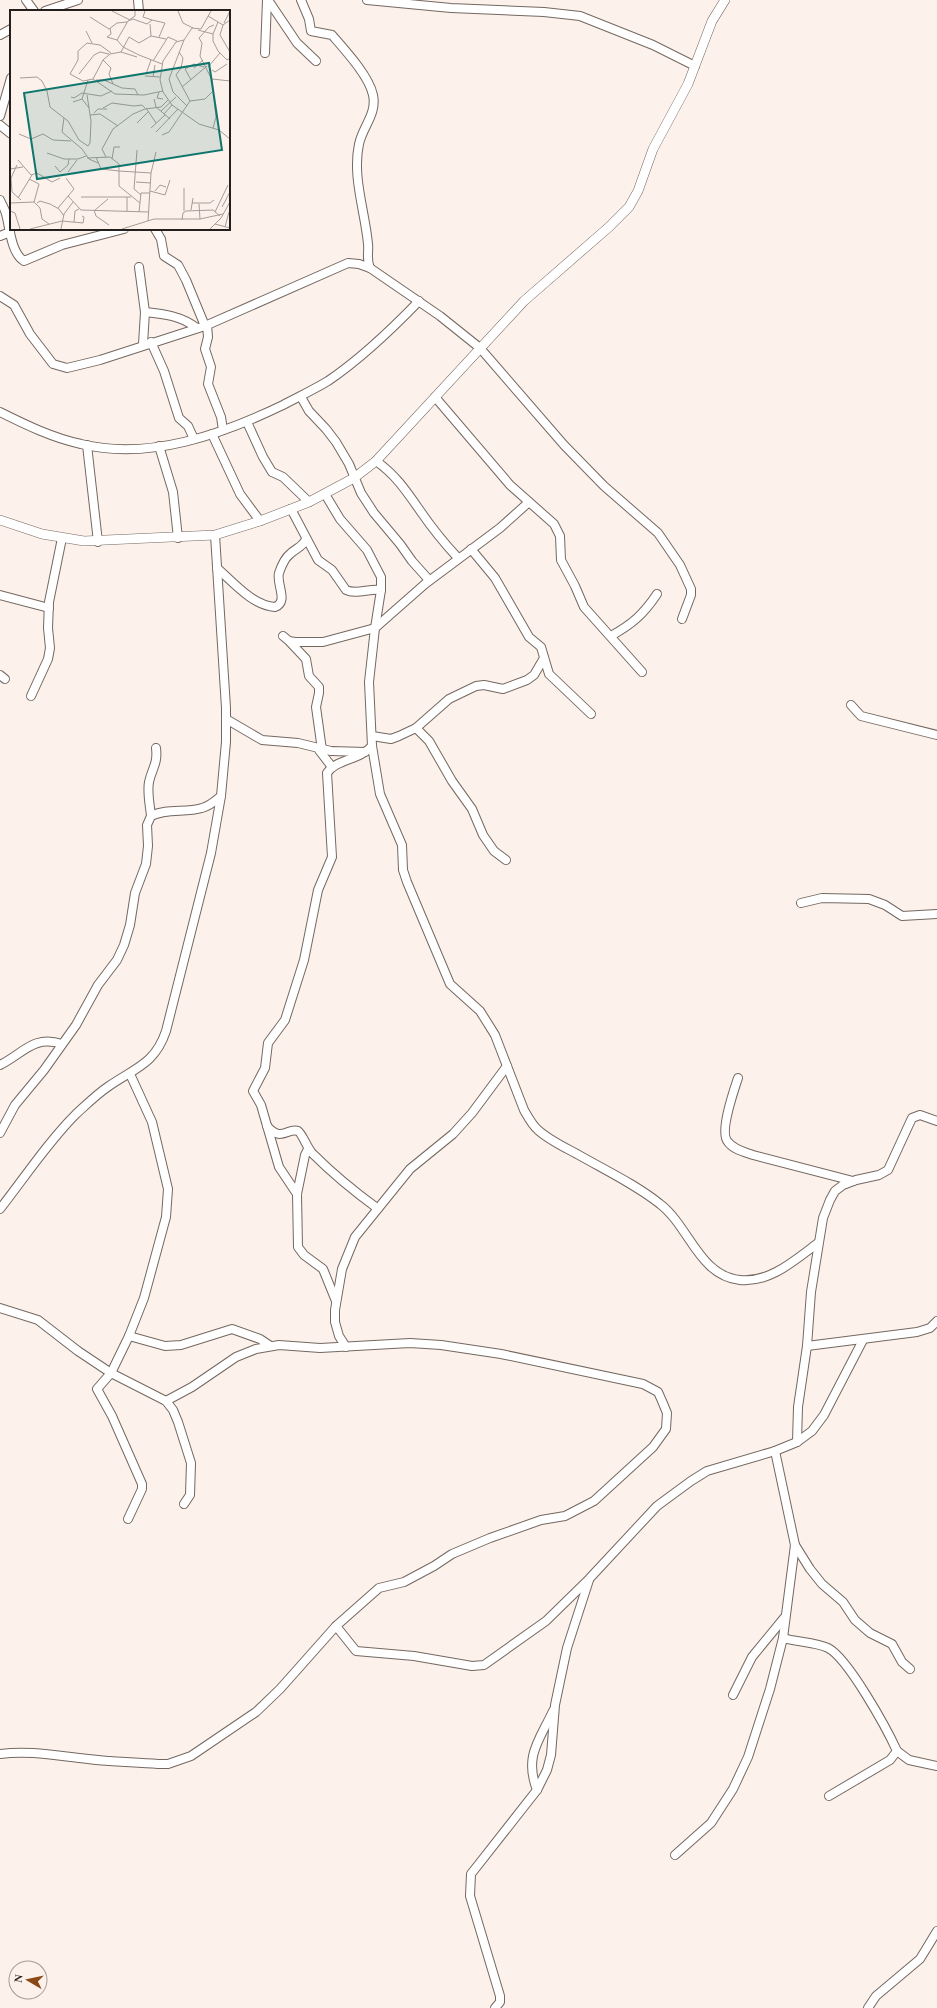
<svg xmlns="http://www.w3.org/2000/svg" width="937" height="2008" viewBox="0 0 937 2008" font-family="'Times New Roman',serif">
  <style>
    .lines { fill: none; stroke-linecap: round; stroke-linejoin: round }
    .minor-casing { stroke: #746861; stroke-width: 10 }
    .tertiary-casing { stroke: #746861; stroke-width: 10 }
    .minor { stroke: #fff; stroke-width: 8 }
    .tertiary { stroke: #fff; stroke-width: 9 }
    .inset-road { fill: none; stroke: #a69d98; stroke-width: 1 }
    .view { fill: #0f766e; fill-opacity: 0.15; stroke: #0f766e; stroke-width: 2 }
    .inset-edge { fill: none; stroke: #241f1c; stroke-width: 2 }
  </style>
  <rect width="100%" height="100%" fill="#fdf1eb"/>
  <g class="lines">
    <defs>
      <g id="minor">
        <polyline points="26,0 34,11"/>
        <polyline points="138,0 139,11"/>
        <polyline points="268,0 297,43 316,61"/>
        <path d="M 301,0 L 309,19 L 311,31 L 332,35 C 345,50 369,76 373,95 C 377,114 363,126 359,144 C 352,177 365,211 368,244 C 369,253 366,259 370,268"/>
        <polyline points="367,0 451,8 544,12 580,16 653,45 695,66"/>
        <polyline points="45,11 78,0"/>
        <polyline points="0,35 11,29"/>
        <polyline points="265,53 267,0"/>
        <polyline points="0,116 11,78"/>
        <polyline points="0,125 11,134"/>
        <path d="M 0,200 C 2,205 5,209 6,214 C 10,228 11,253 24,261 L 62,245 L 124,229"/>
        <polyline points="155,229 161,239 164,256 178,265 186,280 205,326"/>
        <polyline points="0,236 10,232"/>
        <polyline points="139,267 145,312 143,344"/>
        <polyline points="0,296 14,305 30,334 53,364 67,368 100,360 205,326 348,263 359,264 370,268 440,316 480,348 564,445 604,486 658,533 680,565 691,589 691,595 682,619"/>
        <path d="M 145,312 C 165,314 181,316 197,328"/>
        <polyline points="207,325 208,337 205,349 211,367 208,384 221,417 223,430"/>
        <polyline points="151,342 164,371 179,418 188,426 194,439"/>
        <polyline points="301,397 309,411 326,429 336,442 349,464 361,493 374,513 400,544 412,561 429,580"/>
        <polyline points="435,397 510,485 554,524 560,536 561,560 575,586 584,607 642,672"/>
        <path d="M 0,412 C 26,425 53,438 81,444 C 149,461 223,434 283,405 C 298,397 313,390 328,381 C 362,358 391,330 419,301"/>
        <polyline points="247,422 263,457 272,472 283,477 309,502"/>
        <polyline points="212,434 240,494 260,521"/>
        <polyline points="87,445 98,542"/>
        <polyline points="159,446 173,492 178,538"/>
        <path d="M 376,461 C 396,475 407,492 421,512 C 432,528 445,544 458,558"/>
        <path d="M 325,494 L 340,519 L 367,550 L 381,577 L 381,590 L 375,628 L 369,682 L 372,746 L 380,794 L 402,845 L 403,870 L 407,882 L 450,984 L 480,1011 L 495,1035 L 524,1110 C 528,1117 532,1125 538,1130 C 549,1140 564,1147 577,1154 C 605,1170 635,1184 660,1204 C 689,1226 699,1276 740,1280 C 770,1283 795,1260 818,1243"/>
        <path d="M 291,509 L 318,560 L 332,570 L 346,590 C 356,595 370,588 381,590"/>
        <polyline points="471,549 495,578 529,637 541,647 549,674 591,714"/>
        <path d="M 217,568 C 234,583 252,605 275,607 C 289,602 276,584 279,573 C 281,567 285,558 290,554 C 296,548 303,547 306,539"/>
        <polyline points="0,595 49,608"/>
        <polyline points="283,636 289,641 295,642 323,642 375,628 425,584 500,528 529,502"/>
        <path d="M 611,636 C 632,624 643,615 657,594"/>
        <polyline points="290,642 306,659 309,676 319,687 319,693 316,707 322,750"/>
        <polyline points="0,675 5,679"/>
        <polyline points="31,696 48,659 50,648 48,628 49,602 62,538"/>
        <polyline points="851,705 861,716 937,735"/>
        <polyline points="226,719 262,740 298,743 331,751 365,752"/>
        <polyline points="416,728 429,741 452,781 472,809 483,835 494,851 506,860"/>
        <polyline points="372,736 391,739 399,736 416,728 449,699 476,686 484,685 503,689 527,680 534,675 544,658"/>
        <polyline points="319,750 332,767"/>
        <path d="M 151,816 C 150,805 147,793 149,782 C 152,768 158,764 156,748"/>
        <polyline points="801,903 822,898 869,899 885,905 902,916 937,914"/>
        <path d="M 0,1065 C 24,1053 33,1035 62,1044"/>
        <path d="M 738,1078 C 734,1090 719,1133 728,1142 C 734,1150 745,1152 753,1155 L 853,1181"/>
        <path d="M 267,1126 C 281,1143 288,1127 298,1131 C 302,1133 308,1150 313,1154 C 333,1174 355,1192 377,1208"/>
        <path d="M 0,1133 L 15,1105 L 44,1070 L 76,1025 L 98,985 L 117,960 L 124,945 L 130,925 L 135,893 L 146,864 L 148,846 L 147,825 L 151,816 C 167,808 185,813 202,808 C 210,806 215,801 221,796"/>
        <polyline points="308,1149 305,1155 297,1194 298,1247 304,1255 323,1269 336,1301"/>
        <path d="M 297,1194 L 279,1167 L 261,1105 L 253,1091 L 265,1068 L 268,1043 L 285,1020 L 304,960 L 318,890 L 332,857 L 327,773 C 336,759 360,760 372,746"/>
        <path d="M 0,1209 C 25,1177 48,1142 76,1114 C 87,1104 97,1094 109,1086 C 135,1068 155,1064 166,1031 L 211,853 L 221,796 L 226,742 L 226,708 L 215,535"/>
        <polyline points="0,1308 38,1320 78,1351 111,1373 166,1401 173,1410 178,1422 191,1463 190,1495 184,1504"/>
        <polyline points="129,1336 165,1346 181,1345 232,1329 260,1339 269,1345"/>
        <polyline points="807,1346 917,1332 930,1328 937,1321"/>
        <polyline points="346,1347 339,1336 335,1322 335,1310 342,1269 355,1237 410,1169 453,1134 472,1113 507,1066"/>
        <polyline points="797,1442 798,1407 807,1346 811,1292 823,1218 830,1200 835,1191 843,1185 856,1180 879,1175 888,1170 912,1118 920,1115 937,1121"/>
        <polyline points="128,1519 142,1489 142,1484 112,1416 97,1389 111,1373 129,1336 144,1298 166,1217 168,1189 152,1122 130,1074"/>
        <polyline points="795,1545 810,1569 822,1584 843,1602 855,1620 870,1633 892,1644 902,1662 910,1669"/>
        <polyline points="336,1626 356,1651 414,1656 472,1666 484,1665 546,1621 589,1579 657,1506 691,1481 707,1471 775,1451 797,1442 812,1431 824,1415 863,1340"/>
        <path d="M 783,1638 C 796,1642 816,1642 828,1648 C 848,1658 887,1729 897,1751 L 890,1760 L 829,1796"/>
        <polyline points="733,1695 752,1657 784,1618"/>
        <polyline points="897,1751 909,1760 937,1766"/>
        <path d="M 0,1754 C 30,1750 58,1756 88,1759 C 111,1762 135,1762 158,1764 L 168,1764 L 191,1756 L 256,1712 L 280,1689 L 336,1626 L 379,1588 L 404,1582 L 434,1566 L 452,1554 L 490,1538 L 541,1520 L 565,1516 L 594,1501 L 653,1447 L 666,1429 L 667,1413 L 662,1401 L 658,1392 L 643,1384 L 501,1354 L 441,1345 L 410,1343 L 320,1348 L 279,1345 L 256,1349 L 236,1357 L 192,1387 L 166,1401"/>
        <path d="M 537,1790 C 524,1756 539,1741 553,1711"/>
        <polyline points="675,1855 711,1823 733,1789 748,1757 770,1689 783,1638 795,1545 775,1451"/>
        <polyline points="495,2008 500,2002 500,1996 470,1896 471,1874 537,1790 547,1770 551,1755 555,1705 567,1648 589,1580"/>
        <polyline points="868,2008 876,1996 920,1959 937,1931"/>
      </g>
      <polyline id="tertiary" points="0,520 42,534 84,541 215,535 260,521 309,502 354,478 376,461 524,301 609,227 629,207 638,191 653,149 688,84 712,21 725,0"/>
    </defs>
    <use href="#minor" class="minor-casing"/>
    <use href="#tertiary" class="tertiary-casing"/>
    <use href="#minor" class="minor"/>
    <use href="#tertiary" class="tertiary"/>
  </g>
  <g transform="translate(10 10)">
    <rect width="220" height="220" fill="#fdf1eb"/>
    <path class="inset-road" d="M 102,1 L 120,10M 135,1 L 133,7 L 142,10M 168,1 L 173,13 L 183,18M 201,1 L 191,19 L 182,18 L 174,30 L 166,32 L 153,51 L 150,70 L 153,82 L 162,95 L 189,114 L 209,120 L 220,129M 198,6 L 213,15M 80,7 L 99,19 L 107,13 L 117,12M 119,10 L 125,6 L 125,1M 220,10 L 213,15 L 210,25 L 220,42M 208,12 L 203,24 L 203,31 L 208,41 L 217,50 L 220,48M 214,13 L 220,1M 140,14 L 141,26M 100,18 L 101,24 L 97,27 L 107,30 L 113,37 L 129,45 L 152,54M 188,20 L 203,24M 76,21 L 82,33M 107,30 L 118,11 L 123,9 L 137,14 L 142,10 L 155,13 L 149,27M 174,30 L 159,69 L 163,82 L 177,96M 111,42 L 127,47M 101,43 L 90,35 L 77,33 L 68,41 L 68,50 L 60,64 L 73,71 L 83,69 L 105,84 L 134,85 L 153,81M 93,50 L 101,58 L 99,64 L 103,74M 143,51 L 158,27 L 167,31M 198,57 L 210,43M 184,58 L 193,50M 202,60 L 205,62 L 217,54M 69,64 L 84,45 L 90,42 L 99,44M 136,64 L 141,50M 135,66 L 150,67M 143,67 L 145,55M 10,68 L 27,67 L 32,71 L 37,81 L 40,97 L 58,111 L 69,130 L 78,136 L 80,133 L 81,111 L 79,98 L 72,89M 83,69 L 93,50 L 100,44 L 111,42 L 119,27 L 129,33 L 141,26 L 156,29M 202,69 L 220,71M 86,70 L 94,70 L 112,78 L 125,79 L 128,85M 181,70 L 175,59 L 184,54 L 194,57M 172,77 L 197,56M 149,82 L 147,88 L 153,89M 77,85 L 79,98M 61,87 L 64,88 L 72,83 L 91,86 L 102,81M 144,89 L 146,97 L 160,109M 180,91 L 195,89 L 203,81M 63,92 L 72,89 L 78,70M 93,98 L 102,93 L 124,96 L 132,95 L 135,98M 136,98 L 146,113M 151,101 L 166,87M 84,103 L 88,99 L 97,99M 154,104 L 162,95M 80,105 L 90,104 L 108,116M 54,108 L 52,122 L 72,139 L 79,149 L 88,153M 127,113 L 138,102M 141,118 L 155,105M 203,118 L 206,107 L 202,70 L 190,46 L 192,33 L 189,28 L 199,17 L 204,15M 146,122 L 168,99M 9,124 L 21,129 L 33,124 L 43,130 L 61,131M 152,125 L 159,122 L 180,91 L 166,65 L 171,58 L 173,48 L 169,42M 127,140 L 124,179 L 131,185M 37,143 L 54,149 L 68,149 L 76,146M 86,147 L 91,159 L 109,161 L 109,176 L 130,193M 96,147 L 92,139 L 103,119 L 123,104 L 135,99 L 151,97 L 158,90M 77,148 L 100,147 L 109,154 L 109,161 L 141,163 L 138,211M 102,149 L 104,137 L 110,137M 8,150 L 21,165 L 27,163 L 42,172 L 50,168M 7,155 L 1,168 L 2,182 L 11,190M 45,156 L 50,162 L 58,155 L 59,149M 0,159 L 13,157M 58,162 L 67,150M 141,163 L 146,142M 19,169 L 29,174 L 24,192M 126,172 L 141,173M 140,181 L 155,185 L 160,170M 145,181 L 150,175 L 156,177M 58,186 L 71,200 L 139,202M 71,187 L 121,187M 8,188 L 22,165M 0,193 L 24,192 L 30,198 L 32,209 L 39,214M 27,193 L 30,191 L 40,194 L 49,199 L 54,206M 182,193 L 200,193 L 204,190M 189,194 L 190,209M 212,197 L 220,182M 48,198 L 64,179 L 56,168M 84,200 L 86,206 L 99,215M 85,200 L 98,189M 181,200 L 183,188M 0,201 L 5,203 L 10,219M 117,201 L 117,187M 174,201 L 174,178M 129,202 L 131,183 L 140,183M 205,202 L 218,175M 172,210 L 173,203 L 176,201 L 203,200 L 210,206M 64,212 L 65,201 L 69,199M 205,214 L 220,218M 215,217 L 219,202M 20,219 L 52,211 L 73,213 L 74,207 L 72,206M 51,219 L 54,204 L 63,192M 112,219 L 144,209 L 190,209 L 213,204M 200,219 L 211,208 L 220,192"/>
    <path class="view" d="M 199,53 L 212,140 L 27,169 L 14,83 Z"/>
    <rect width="220" height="220" class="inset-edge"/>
  </g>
  <g transform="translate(28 1980) rotate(279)"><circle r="19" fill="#fdf1eb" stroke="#a69d98"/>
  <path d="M0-3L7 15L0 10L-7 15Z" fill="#8a4817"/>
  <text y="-6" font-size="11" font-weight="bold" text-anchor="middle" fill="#241f1c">N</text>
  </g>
</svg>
